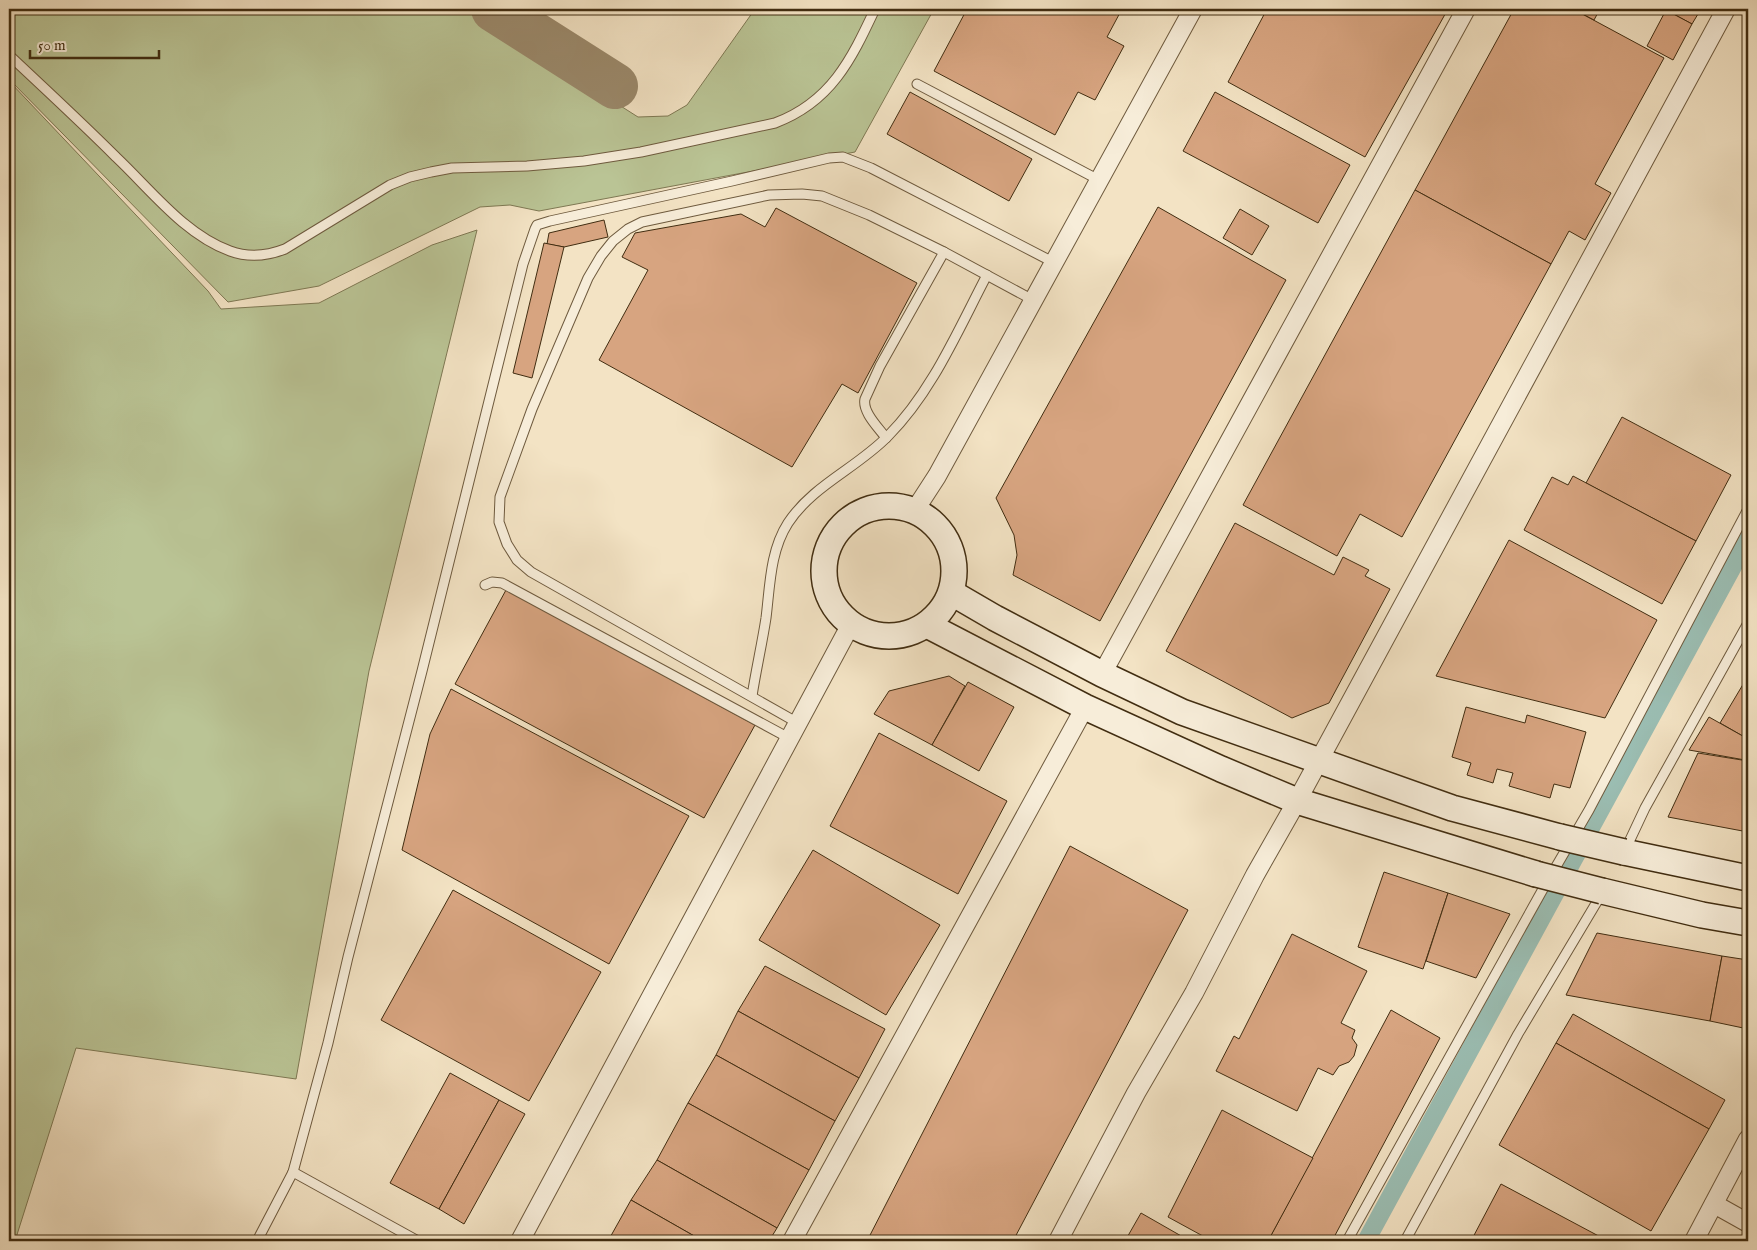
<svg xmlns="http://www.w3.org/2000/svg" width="1757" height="1250" viewBox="0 0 1757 1250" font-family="'IM FELL English',serif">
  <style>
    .green { fill: #bac495; stroke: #7e7853 }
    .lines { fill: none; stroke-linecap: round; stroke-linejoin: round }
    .canal { stroke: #9bbeb3; stroke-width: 18 }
    .taxiway { stroke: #9a886a; stroke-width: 46 }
    .building { fill: #d7a480; stroke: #412d11 }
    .lane-casing { stroke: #6e5a3e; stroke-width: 11 }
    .street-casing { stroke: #6e5a3e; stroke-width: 20 }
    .secondary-casing { stroke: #412d11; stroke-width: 28 }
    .lane { stroke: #f7edd9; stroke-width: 9 }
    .street { stroke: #f7edd9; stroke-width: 18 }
    .secondary { stroke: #f7edd9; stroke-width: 25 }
    .secondary-bridge-casing { stroke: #412d11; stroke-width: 28; stroke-linecap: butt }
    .secondary-bridge { stroke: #f7edd9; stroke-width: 25 }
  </style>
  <rect width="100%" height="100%" fill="#f3e3c4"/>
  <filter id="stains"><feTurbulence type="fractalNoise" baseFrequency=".004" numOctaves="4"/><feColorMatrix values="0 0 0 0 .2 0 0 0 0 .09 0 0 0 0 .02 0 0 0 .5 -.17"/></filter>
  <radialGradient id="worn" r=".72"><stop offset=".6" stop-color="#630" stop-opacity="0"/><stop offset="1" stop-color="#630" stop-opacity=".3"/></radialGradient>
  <g class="green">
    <polygon points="9,9 468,9 638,117 668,116 687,105 755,9 934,9 855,152 539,211 510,205 480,207 319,286 228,302 9,79"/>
    <polygon points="9,81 208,291 221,309 319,303 432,245 477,230 369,671 296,1079 76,1048 15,1241 9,1241"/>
  </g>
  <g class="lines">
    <polyline class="canal" points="1366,1241 1748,539"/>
    <polyline class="taxiway" points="494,9 615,86"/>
  </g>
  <g class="building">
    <polygon points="967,9 1122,9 1107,37 1124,46 1095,100 1078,92 1055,135 934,71"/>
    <polygon points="1267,9 1448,9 1365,157 1228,82"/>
    <polygon points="1514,9 1573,9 1664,58 1595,184 1611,193 1585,240 1569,231 1551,264 1415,190"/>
    <polygon points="1573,9 1600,9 1594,20"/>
    <polygon points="1667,9 1701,9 1692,24 1666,10"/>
    <polygon points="1666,10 1692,24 1673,60 1647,46"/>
    <polygon points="910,92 1032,159 1009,201 887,134"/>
    <polygon points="1215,92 1350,165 1318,223 1183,151"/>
    <polygon points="1415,190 1551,264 1402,537 1360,514 1337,556 1243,505"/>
    <polygon points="1158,207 1286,280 1100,621 1013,575 1017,555 1014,535 996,498"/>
    <polygon points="776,208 917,283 858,393 842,384 792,467 599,360 648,270 622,257 635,233 741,214 765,227"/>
    <polygon points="1240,209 1269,226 1252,255 1223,238"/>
    <polygon points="604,220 608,237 564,247 547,244 549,233"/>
    <polygon points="544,243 564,247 532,378 513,373"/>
    <polygon points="1622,417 1731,475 1696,541 1586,483"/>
    <polygon points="1573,476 1696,541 1662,604 1524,530 1552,477 1568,485"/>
    <polygon points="1235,523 1334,575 1343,557 1369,570 1365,576 1390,589 1329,703 1292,718 1166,651"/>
    <polygon points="1509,540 1657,620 1605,718 1436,676"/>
    <polygon points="506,590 755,725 704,818 455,684"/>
    <polygon points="949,676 965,686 932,745 874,714 889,691"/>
    <polygon points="1748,676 1748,739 1720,723"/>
    <polygon points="968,682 1014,707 979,771 932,745"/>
    <polygon points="451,689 689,816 609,964 402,850 430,734"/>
    <polygon points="1466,707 1525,723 1527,715 1586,732 1570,788 1554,784 1550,798 1509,786 1513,773 1497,769 1493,783 1467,775 1471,763 1452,757"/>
    <polygon points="1709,717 1748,739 1748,755 1745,760 1689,750"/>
    <polygon points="879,733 1007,801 958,894 830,826"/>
    <polygon points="1698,753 1748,761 1748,832 1668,817"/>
    <polygon points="1070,846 1188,910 1013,1241 867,1241"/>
    <polygon points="813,850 940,925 886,1015 759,940"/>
    <polygon points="1384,872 1448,893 1423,969 1358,947"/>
    <polygon points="453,890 601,972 529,1101 381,1020"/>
    <polygon points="1448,893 1510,914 1476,978 1426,961"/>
    <polygon points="1597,933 1722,956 1710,1021 1566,995"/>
    <polygon points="1292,934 1367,971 1341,1023 1355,1030 1352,1038 1357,1045 1354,1056 1349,1062 1339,1066 1333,1075 1318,1068 1297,1111 1216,1071 1234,1036 1239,1039"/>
    <polygon points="1722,956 1748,960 1748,1029 1710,1021"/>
    <polygon points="765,966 885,1029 859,1078 738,1011"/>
    <polygon points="1391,1010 1440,1038 1332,1241 1268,1241"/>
    <polygon points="738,1011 859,1078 835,1121 716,1055"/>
    <polygon points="1573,1014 1725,1100 1709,1129 1556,1043"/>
    <polygon points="1556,1043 1709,1129 1651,1231 1499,1145"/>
    <polygon points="716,1055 835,1121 809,1170 688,1103"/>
    <polygon points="450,1073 499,1100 439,1209 390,1183"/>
    <polygon points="499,1100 525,1114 464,1224 439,1209"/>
    <polygon points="688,1103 809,1170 777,1228 657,1160"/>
    <polygon points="1222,1110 1313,1158 1268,1241 1212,1241 1168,1217"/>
    <polygon points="657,1160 777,1228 769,1241 703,1241 631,1200"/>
    <polygon points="1501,1184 1608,1241 1471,1241"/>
    <polygon points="631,1200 703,1241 608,1241"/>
    <polygon points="1141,1213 1190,1241 1125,1241"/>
  </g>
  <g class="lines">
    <defs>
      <g id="lane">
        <path d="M 9,55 C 45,89 81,122 116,157 C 151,190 184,234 230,251 C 249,258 267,256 285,249 L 390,185 L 410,177 L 431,172 L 452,168 L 527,166 L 584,161 L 641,152 L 775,123 C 831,102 851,60 875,9"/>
        <polyline points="917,84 1099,180"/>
        <path d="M 886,438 C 879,428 862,412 865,399 L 880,366 L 944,252"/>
        <polyline points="485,585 492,582 502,583 789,738"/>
        <path d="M 752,696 C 756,670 762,644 766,618 C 770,586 770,551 788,523 C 813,485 857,468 888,436 C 932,392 958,330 987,275"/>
        <polyline points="798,723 531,572 517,560 507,544 499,522 500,497 532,409 588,278 601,256 613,241 628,229 642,222 769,195 802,194 822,196 869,215 944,252 1033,300"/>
        <polyline points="1629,842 1645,808 1748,623"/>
        <polyline points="293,1172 328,1043 348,957 422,671 523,264 535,229 537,225 550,221 732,181 829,158 843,157 871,168 1053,262"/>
        <polyline points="257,1241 293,1172 418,1241"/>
        <polyline points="1347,1241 1543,889 1589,810 1748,509"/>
        <polyline points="1405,1241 1518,1034 1598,900"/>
      </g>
      <g id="street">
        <polyline points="915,510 937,476 1193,9"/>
        <polyline points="1102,674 1466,9"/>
        <polyline points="1714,1204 1748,1223"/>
        <polyline points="520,1241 851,624"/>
        <polyline points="792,1241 1085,707"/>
        <polyline points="1058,1241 1136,1093 1194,993 1255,875 1297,801 1726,9"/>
        <polyline points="1694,1241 1748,1139"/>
      </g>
      <g id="secondary">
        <circle cx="889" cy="571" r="65"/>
        <polyline points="952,593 995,618 1102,674 1182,712 1452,808 1560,837"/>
        <polyline points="927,625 1085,707 1221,769 1297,801 1536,874"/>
        <polyline points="1624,852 1748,878"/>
        <polyline points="1602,891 1702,915 1748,923"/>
      </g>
    </defs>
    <use href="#lane" class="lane-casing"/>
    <use href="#street" class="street-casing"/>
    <use href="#secondary" class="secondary-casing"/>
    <use href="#lane" class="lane"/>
    <use href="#street" class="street"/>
    <use href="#secondary" class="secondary"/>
    <defs>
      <g id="secondary-bridge">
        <polyline points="1560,837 1624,852"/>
        <polyline points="1536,874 1602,891"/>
      </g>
    </defs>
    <use href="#secondary-bridge" class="secondary-bridge-casing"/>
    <use href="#secondary-bridge" class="secondary-bridge"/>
  </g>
  <rect width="1757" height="1250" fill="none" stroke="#f3e3c4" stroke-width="30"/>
  <rect x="10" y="10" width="1737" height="1230" fill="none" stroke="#412d11" stroke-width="2.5"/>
  <rect x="15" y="15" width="1727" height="1220" fill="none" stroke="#412d11"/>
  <path d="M30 50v8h129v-8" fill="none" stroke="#412d11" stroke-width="2.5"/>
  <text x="38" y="50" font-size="15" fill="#412d11" stroke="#f7edd9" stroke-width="4" paint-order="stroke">50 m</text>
  <rect width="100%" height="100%" filter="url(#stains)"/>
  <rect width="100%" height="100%" fill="url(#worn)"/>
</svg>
